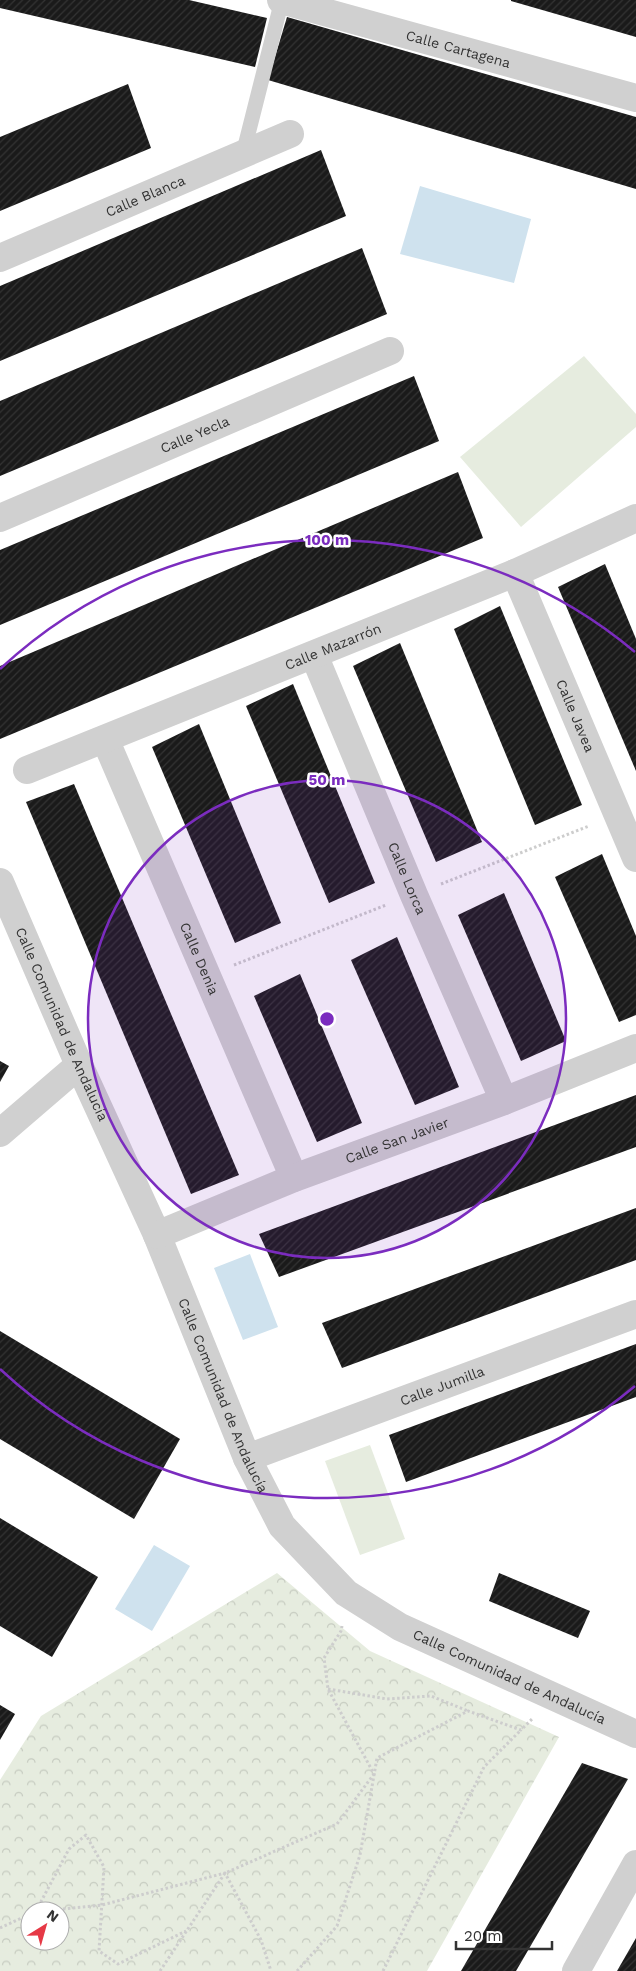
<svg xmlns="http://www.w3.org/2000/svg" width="636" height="1971" viewBox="0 0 636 1971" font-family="'Work Sans',sans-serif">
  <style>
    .park { fill: url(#park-crowns); fill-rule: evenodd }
    .pitch { fill: #e6ecdf }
    .water { fill: #cfe2ee }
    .building { fill: url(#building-hatch) }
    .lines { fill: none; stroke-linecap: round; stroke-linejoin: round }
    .path { stroke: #cdcdcd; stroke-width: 3; stroke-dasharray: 2.5 2.5; stroke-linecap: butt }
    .service { stroke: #d0d0d0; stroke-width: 15 }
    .minor { stroke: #d0d0d0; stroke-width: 28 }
    .ring { fill: none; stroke: #7b2cbf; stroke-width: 2.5 }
    .labels { text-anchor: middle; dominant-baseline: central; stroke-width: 5; stroke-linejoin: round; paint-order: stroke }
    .street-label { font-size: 14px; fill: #333; stroke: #fff }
    .centre { fill: #7b2cbf; stroke: #fff; stroke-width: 2.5 }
    .ring-label { font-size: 15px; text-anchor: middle; font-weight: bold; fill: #7b2cbf; stroke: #fff; stroke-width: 5; stroke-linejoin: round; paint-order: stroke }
  </style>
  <defs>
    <pattern id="park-crowns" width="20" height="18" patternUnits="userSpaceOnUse" patternTransform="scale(1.25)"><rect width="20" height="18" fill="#e6ecdf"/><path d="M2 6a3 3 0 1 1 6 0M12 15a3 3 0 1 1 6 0" fill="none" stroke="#c6cbc0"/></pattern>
    <pattern id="building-hatch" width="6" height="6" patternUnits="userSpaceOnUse" patternTransform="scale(1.25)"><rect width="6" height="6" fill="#1a1a1a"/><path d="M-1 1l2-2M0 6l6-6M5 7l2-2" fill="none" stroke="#333"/></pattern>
  </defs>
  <rect width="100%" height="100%" fill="#fff"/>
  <path class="park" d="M 277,1573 L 370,1651 L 559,1737 L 427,1971 L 0,1971 L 0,1780 L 41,1716 ZM 30,1911 L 60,1911 L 60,1941 L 30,1941 Z"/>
  <g class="pitch">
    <polygon points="584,356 636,414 636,427 521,527 460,457"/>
    <polygon points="370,1445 405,1539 360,1555 325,1461"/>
  </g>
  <g class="water">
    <polygon points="420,186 531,219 514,283 400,254"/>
    <polygon points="250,1254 278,1327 243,1340 214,1268"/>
    <polygon points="154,1545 190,1566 152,1631 115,1609"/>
  </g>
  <g class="building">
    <polygon points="0,0 189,0 267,18 255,67 0,8"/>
    <polygon points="511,0 636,0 636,37 511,1"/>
    <polygon points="287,17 636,117 636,189 268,80"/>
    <polygon points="128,84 151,148 0,211 0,137"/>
    <polygon points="321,150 346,216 0,361 0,286"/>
    <polygon points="362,248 387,314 0,476 0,401"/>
    <polygon points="414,376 439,441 0,625 0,550"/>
    <polygon points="458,472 483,538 0,739 0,666"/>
    <polygon points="605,564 636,639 636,771 558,587"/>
    <polygon points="500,606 582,805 535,825 454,629"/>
    <polygon points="400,643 482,842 436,862 353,666"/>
    <polygon points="293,684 375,883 329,903 246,706"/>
    <polygon points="199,724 281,923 235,943 152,747"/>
    <polygon points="74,784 239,1175 191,1194 26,802"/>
    <polygon points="602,854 636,936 636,1015 619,1022 555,877"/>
    <polygon points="504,893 566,1041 521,1061 458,915"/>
    <polygon points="397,937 459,1087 415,1105 351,960"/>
    <polygon points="300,974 362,1123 317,1142 254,996"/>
    <polygon points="0,1061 9,1066 0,1082"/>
    <polygon points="636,1095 636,1147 279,1277 259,1234"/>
    <polygon points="636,1208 636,1260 342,1368 322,1323"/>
    <polygon points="0,1331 180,1439 134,1519 0,1439"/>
    <polygon points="636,1344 636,1397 406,1482 389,1435"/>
    <polygon points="0,1518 98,1577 52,1657 0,1626"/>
    <polygon points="499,1573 590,1611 578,1638 489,1601"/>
    <polygon points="0,1705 15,1714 0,1740"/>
    <polygon points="582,1763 628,1779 516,1971 461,1971"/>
    <polygon points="636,1938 636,1971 617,1971"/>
  </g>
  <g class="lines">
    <g class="path">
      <polyline points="441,884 589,826"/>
      <polyline points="234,965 386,905"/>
      <polyline points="328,1689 387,1699 431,1696 468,1711"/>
      <polyline points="36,1911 69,1849 86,1835 104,1867 99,1951 118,1964 186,1931"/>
      <polyline points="43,1911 102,1905 225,1873 261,1940 271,1971"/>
      <polyline points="0,1928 30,1914"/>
      <polyline points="160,1971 225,1873 337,1824 374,1774 328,1689 324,1658 341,1631 342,1626"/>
      <polyline points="297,1971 337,1926 360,1855 377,1758 468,1711 521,1730 532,1719"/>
      <polyline points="383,1971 484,1767 521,1730"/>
    </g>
    <polyline class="service" points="243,154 282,0"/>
    <g class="minor">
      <path id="s1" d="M 281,0 L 636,98"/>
      <path id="s2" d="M 0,258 L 290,134"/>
      <path id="s3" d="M 0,518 L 390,351"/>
      <path id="s4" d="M 515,573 L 636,858"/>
      <path id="s5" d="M 314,655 L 414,895 L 504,1101"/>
      <path id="s6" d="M 105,739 L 294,1178"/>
      <path id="s7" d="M 27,770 L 515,573 L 636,518"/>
      <path id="s8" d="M 0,882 L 79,1065 L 157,1235 L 247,1458 L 282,1526 L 346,1593 L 400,1627 L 636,1734"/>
      <polyline points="0,1133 79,1065"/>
      <path id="s9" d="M 157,1235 L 294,1178 L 504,1101 L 636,1048"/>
      <path id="s10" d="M 247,1458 L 636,1314"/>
      <polyline points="576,1971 636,1864"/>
    </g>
  </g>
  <circle cx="327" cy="1019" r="239" fill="#7b2cbf" fill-opacity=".12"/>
  <g class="ring">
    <circle cx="327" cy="1019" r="239"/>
    <path d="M635 1386A479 479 0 0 1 0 1369M0 669A479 479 0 0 1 635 652"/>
  </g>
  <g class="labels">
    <g class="street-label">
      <text stroke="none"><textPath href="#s1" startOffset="184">Calle Cartagena</textPath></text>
      <text stroke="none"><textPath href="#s2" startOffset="158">Calle Blanca</textPath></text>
      <text stroke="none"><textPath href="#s3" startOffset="212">Calle Yecla</textPath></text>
      <text stroke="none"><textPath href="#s7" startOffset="330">Calle Mazarrón</textPath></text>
      <text stroke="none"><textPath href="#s4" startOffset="155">Calle Javea</textPath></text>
      <text stroke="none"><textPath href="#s5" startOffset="242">Calle Lorca</textPath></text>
      <text stroke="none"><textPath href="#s6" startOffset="239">Calle Denia</textPath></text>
      <text stroke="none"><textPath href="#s8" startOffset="155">Calle Comunidad de Andalucía</textPath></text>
      <text stroke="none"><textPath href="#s9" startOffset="258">Calle San Javier</textPath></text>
      <text stroke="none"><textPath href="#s10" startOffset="208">Calle Jumilla</textPath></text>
      <text stroke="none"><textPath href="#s8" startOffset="560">Calle Comunidad de Andalucía</textPath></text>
      <text stroke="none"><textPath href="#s8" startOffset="980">Calle Comunidad de Andalucía</textPath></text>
    </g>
  </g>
  <circle cx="327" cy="1019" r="8" class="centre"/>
  <g class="ring-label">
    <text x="327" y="545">100 m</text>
    <text x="327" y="785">50 m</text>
  </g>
  <g transform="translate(45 1926) rotate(37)"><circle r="24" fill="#ffffff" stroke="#adadad"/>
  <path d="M0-4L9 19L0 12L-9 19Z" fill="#e63946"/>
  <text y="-8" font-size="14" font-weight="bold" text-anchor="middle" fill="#333333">N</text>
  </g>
  <path d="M456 1941v8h96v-8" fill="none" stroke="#333333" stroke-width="2.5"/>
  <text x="464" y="1941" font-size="15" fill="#333333" stroke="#ffffff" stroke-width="4" paint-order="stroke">20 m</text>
</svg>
